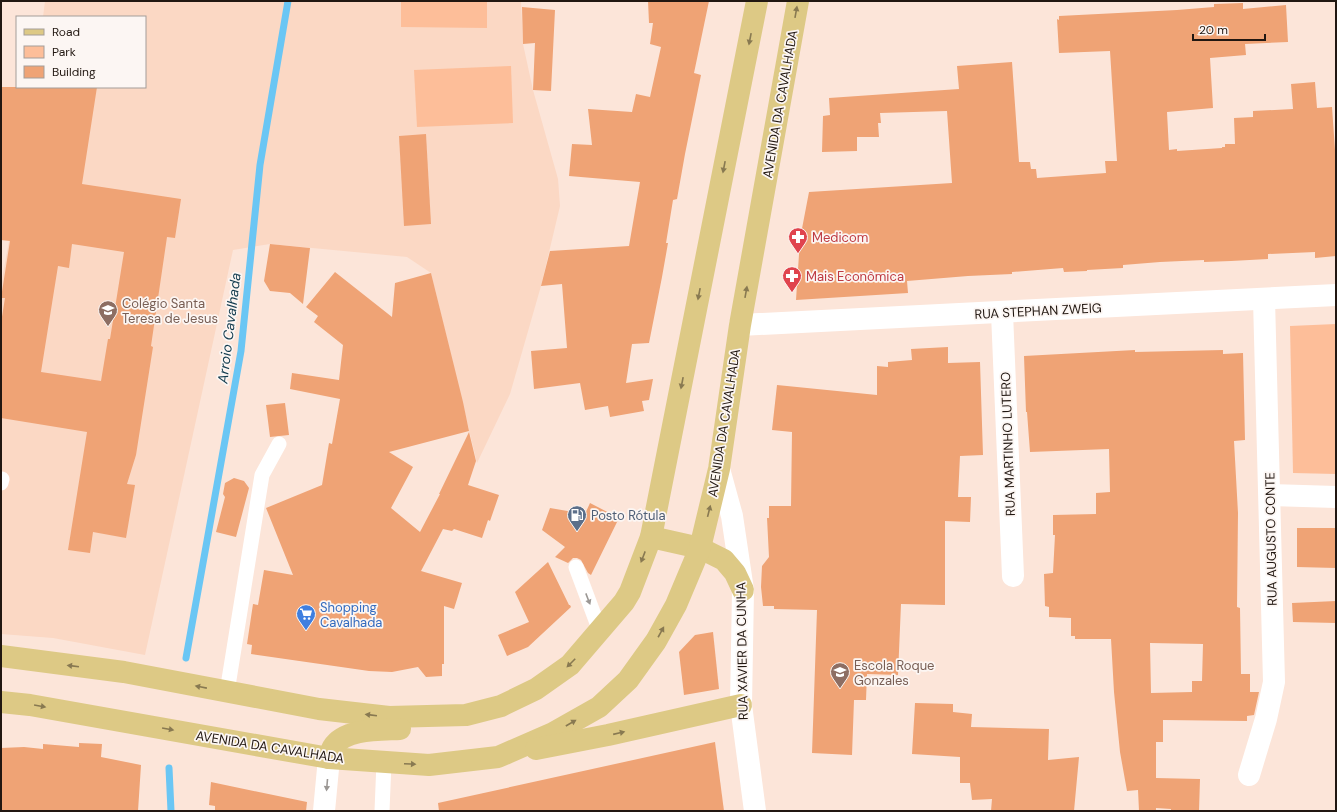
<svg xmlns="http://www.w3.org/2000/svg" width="1337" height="812" viewBox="0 0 1337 812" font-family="'DM Sans',sans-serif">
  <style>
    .built { fill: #fbd8c4 }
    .green { fill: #fdbe99 }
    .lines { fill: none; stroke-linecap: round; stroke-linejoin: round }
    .stream { stroke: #6ac6f4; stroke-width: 7 }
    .building { fill: #efa375; fill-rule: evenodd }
    .service { stroke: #fff; stroke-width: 15 }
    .minor { stroke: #fff; stroke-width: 22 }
    .tertiary { stroke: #fff; stroke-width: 22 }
    .primary { stroke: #ddc985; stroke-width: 22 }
    .oneway { fill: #887951 }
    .oneway2 { fill: #9b9794 }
    .labels { text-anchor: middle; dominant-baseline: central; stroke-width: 3.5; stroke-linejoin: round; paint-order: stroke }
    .street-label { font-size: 13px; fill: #211711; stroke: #fcf6f3 }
    .health-label { font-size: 13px; fill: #be3a42; stroke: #fcf6f3; text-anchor: start }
    .education-label { font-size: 13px; fill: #785e54; stroke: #fcf6f3; text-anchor: start }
    .service-label { font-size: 13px; fill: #4e5e75; stroke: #fcf6f3; text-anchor: start }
    .shop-label { font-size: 13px; fill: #366cbe; stroke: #fcf6f3; text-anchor: start }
    .water-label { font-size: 14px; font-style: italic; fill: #123b4e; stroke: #fcf6f3 }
  </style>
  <rect width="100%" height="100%" fill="#fce5d9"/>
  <polygon class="built" points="45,1 521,1 523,44 533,90 558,179 560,206 541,286 510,394 477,463 431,273 407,257 270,244 233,250 145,655 53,638 1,634 1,285 22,169 33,87 145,87 145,17 43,17"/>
  <g class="green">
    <polygon points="401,1 487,1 487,28 401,27"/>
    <polygon points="511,66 513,123 417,127 414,70"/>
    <polygon points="1336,324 1336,474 1293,473 1290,326"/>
  </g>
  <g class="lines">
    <g class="stream">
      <polyline points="186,658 241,351 260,165 288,1"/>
      <polyline points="169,768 171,811"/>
    </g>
  </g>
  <g class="building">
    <polygon points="648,1 709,1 694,73 701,75 685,154 677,199 673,200 666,243 668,243 662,277 649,343 632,344 626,383 653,379 649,400 642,401 644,411 610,417 608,406 585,410 580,383 534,389 531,351 567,348 562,284 541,286 550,251 629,246 640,182 569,176 572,144 592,145 588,109 632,112 636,94 650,97 661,47 650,44 653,23 649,23"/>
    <polygon points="1243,3 1243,9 1286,5 1288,42 1245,44 1246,55 1210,58 1213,108 1167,112 1169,150 1177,149 1177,151 1222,148 1222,147 1225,147 1225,144 1235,144 1234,118 1253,117 1253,111 1293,109 1291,84 1315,82 1317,108 1332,107 1336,164 1336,256 1315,258 1315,252 1268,254 1268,259 1231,261 1204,262 1204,260 1160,262 1123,265 1123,268 1087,270 1087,271 1064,272 1063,268 1012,272 1012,274 968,276 907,281 908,293 796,300 800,239 809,192 952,183 947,111 880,113 881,123 878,123 879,137 857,137 857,151 822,152 823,116 830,115 829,98 959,89 957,66 1012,62 1019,162 1030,162 1031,169 1036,169 1037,178 1106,173 1105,161 1117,161 1110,51 1059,53 1057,19 1059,20 1059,16 1177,10 1214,7 1214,4"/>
    <polygon points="522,7 555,10 551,91 533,90 535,43 523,44"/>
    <path d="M 1,87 L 97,87 L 82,184 L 181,199 L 175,238 L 167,237 L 151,346 L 153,347 L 136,455 L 127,484 L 135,485 L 126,538 L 93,532 L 90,553 L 68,550 L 87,432 L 1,418 L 1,323 L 5,298 L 1,298 L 10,241 L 1,240 ZM 72,244 L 124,252 L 110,339 L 108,339 L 101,381 L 41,372 L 58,266 L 69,268 Z"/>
    <polygon points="426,134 431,224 404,226 399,136"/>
    <polygon points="270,244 310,248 303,304 290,293 270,291 264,281"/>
    <polygon points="335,272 392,317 395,283 431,273 463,402 469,431 389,452 413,467 391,508 420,532 440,494 439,494 469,432 476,461 468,485 499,495 490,521 488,520 482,538 454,529 452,531 443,529 421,571 462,583 454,609 444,606 444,664 442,664 442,676 426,677 418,667 392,672 369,671 251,654 252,645 247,644 253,604 258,605 264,570 293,575 266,508 322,485 329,443 332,444 340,399 290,389 292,373 339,380 343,345 314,322 318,316 306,307"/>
    <polygon points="948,347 948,363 980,362 983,455 960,456 958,497 971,497 970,522 945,521 945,605 901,604 898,675 867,674 866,700 854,700 852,755 812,753 817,610 774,609 774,606 763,606 761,587 762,566 769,557 767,518 769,518 769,506 791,506 792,432 772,430 777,385 877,395 877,366 888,367 888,362 912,360 911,349"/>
    <path d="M 1135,350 L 1135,352 L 1223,350 L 1223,354 L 1243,353 L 1245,440 L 1234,441 L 1238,513 L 1237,607 L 1240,608 L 1241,674 L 1250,674 L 1250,692 L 1259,692 L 1254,715 L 1247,716 L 1247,721 L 1163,720 L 1163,742 L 1156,742 L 1156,778 L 1200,779 L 1199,811 L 1171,811 L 1171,809 L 1156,808 L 1156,811 L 1139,811 L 1138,790 L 1127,791 L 1120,752 L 1114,692 L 1111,639 L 1075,639 L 1075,636 L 1071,636 L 1071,618 L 1049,617 L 1049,607 L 1045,606 L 1044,574 L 1053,573 L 1055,535 L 1053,535 L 1053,515 L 1096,514 L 1096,493 L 1110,492 L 1109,449 L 1030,452 L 1027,412 L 1026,412 L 1024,356 ZM 1150,643 L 1203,644 L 1202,681 L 1192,681 L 1192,692 L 1151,693 Z"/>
    <polygon points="285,403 289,435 270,437 266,405"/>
    <polygon points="234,478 244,481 249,488 236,537 216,532 225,497 223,494 225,483"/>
    <polygon points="590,503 619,518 591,575 588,573 581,560 577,558 573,558 568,563 555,557 565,547 542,530 550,508 585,514"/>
    <polygon points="1297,528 1336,528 1336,568 1297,567"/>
    <polygon points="548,562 569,605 570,605 571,607 528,647 507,656 498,635 529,622 515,592"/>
    <polygon points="1336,601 1336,623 1293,622 1292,603"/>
    <polygon points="713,632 719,689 684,695 679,652 695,635"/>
    <polygon points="915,703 953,704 953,712 972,714 971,727 1049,729 1048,760 1079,757 1074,811 991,811 992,799 972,800 970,783 960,783 960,757 912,754"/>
    <polygon points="715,742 724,811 439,811 438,803"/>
    <polygon points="79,743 102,744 101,757 141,765 138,811 1,811 1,748 24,747 43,749 43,744 79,747"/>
    <polygon points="211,782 307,802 306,811 215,811 215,806 209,805"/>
  </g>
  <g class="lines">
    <g class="service">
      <polyline points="1,483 2,479"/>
      <polyline points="576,567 600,631"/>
      <polyline points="227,692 262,475 279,444"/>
      <polyline points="382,811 384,762"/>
    </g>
    <g class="minor">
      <polyline points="1002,313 1013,576"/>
      <polyline points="740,325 1336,295"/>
      <polyline points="1270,495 1336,497"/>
      <polyline points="1249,775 1266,719 1274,682 1264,299"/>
    </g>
    <g class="tertiary">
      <polyline points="719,469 732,516 743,590 741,705 755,811"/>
      <polyline points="324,811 329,758"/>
    </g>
    <g class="primary">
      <polyline points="651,537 700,548 724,560 735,573 743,590"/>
      <polyline points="1,656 124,672 319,709 389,717 466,715 501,706 536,689 570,665 624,602 630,592 651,537 757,1"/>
      <polyline points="1,702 30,705 329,758 429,765 498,757 553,733 599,707 628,680 656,641 676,605 700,548 719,469 740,325 798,1"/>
      <polyline points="536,749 608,735 741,705"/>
      <path d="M 329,758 C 330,755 331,750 333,747 C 345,728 381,730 400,729"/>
    </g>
  </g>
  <defs><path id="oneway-solid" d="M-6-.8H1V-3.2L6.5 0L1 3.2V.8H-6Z"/></defs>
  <g class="oneway">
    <use href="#oneway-solid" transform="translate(796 12) rotate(-80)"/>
    <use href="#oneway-solid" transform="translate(750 39) rotate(101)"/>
    <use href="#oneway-solid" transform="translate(724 167) rotate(101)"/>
    <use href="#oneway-solid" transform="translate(746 292) rotate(-80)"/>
    <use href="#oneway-solid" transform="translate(699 294) rotate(101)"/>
    <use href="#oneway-solid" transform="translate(682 383) rotate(101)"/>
    <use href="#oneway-solid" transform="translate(709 511) rotate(-76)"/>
    <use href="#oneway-solid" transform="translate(643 557) rotate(111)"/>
    <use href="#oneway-solid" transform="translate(661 632) rotate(-61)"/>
    <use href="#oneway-solid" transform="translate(571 663) rotate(135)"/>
    <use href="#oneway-solid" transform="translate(73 666) rotate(-173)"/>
    <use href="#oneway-solid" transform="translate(201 687) rotate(-169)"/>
    <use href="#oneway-solid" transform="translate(40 706) rotate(10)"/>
    <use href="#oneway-solid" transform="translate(371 715) rotate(-173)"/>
    <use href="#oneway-solid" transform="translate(571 723) rotate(-30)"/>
    <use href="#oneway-solid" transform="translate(168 729) rotate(10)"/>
    <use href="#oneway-solid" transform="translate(619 733) rotate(-13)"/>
    <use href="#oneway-solid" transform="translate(410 764) rotate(3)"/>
  </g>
  <g class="oneway2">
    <use href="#oneway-solid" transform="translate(588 599) rotate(69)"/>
    <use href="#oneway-solid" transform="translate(327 785) rotate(95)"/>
  </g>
  <defs>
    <symbol id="pharmacy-pin" viewBox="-11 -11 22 30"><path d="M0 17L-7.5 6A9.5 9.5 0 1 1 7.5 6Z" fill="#e0444e" stroke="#fcf6f3"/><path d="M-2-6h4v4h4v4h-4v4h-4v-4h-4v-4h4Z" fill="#fff"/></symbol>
    <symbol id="school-pin" viewBox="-11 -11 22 30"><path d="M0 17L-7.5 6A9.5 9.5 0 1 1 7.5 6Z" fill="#8d6e63" stroke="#fcf6f3"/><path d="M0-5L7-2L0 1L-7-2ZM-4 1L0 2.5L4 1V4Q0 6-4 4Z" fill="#fff"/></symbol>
    <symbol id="fuel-pin" viewBox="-11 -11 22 30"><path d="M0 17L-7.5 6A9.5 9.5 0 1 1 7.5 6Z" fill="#5c6f8a" stroke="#fcf6f3"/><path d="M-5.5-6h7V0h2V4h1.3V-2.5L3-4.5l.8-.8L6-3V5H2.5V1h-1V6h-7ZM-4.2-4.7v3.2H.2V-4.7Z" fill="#fff"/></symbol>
    <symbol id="supermarket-pin" viewBox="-11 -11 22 30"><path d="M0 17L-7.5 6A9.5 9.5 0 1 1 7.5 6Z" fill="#3f7fe0" stroke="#fcf6f3"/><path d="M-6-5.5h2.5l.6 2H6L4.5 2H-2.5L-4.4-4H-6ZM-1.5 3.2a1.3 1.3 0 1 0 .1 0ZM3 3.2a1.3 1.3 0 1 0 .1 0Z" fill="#fff"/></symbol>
  </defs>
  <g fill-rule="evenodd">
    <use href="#pharmacy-pin" x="787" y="226" width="22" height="30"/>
    <use href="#pharmacy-pin" x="781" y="265" width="22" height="30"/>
    <use href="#school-pin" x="97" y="299" width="22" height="30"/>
    <use href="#fuel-pin" x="566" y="504" width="22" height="30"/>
    <use href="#supermarket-pin" x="295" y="603" width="22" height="30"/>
    <use href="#school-pin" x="829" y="661" width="22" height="30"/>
  </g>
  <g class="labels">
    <g class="street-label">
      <text transform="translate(780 104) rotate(-80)">AVENIDA DA CAVALHADA</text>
      <text transform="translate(1038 311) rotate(-3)">RUA STEPHAN ZWEIG</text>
      <text transform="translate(724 423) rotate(-81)">AVENIDA DA CAVALHADA</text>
      <text transform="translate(1008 444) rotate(-92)">RUA MARTINHO LUTERO</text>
      <text transform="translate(1271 539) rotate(-91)">RUA AUGUSTO CONTE</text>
      <text transform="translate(742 651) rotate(-91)">RUA XAVIER DA CUNHA</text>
      <text transform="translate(270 747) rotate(9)">AVENIDA DA CAVALHADA</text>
    </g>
    <g class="health-label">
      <text x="812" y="237">Medicom</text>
      <text x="806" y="276">Mais Econômica</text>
    </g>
    <g class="education-label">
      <text x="122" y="303">Colégio Santa<tspan x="122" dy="15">Teresa de Jesus</tspan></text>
      <text x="854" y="665">Escola Roque<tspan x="854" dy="15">Gonzales</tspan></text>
    </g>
    <g class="service-label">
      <text x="591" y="515">Posto Rótula</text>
    </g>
    <g class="shop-label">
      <text x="320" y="607">Shopping<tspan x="320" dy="15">Cavalhada</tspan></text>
    </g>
    <g class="water-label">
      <text transform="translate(229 328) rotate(-83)">Arroio Cavalhada</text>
    </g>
  </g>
  <rect width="1337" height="812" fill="none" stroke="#211711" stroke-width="4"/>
  <rect x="16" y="16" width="130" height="72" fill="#fcf6f3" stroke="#a49d99"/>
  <rect x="24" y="29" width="20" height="6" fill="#ddc985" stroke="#a49d99"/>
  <text x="52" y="36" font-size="12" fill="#211711">Road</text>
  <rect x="24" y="46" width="20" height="12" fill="#fdbe99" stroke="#a49d99"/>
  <text x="52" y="56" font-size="12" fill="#211711">Park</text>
  <rect x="24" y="66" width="20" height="12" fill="#efa375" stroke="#a49d99"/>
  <text x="52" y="76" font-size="12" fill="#211711">Building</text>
  <path d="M1193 34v6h72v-6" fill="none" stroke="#211711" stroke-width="2"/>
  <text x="1199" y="34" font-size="12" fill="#211711" stroke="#fcf6f3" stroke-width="3" paint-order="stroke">20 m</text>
</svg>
